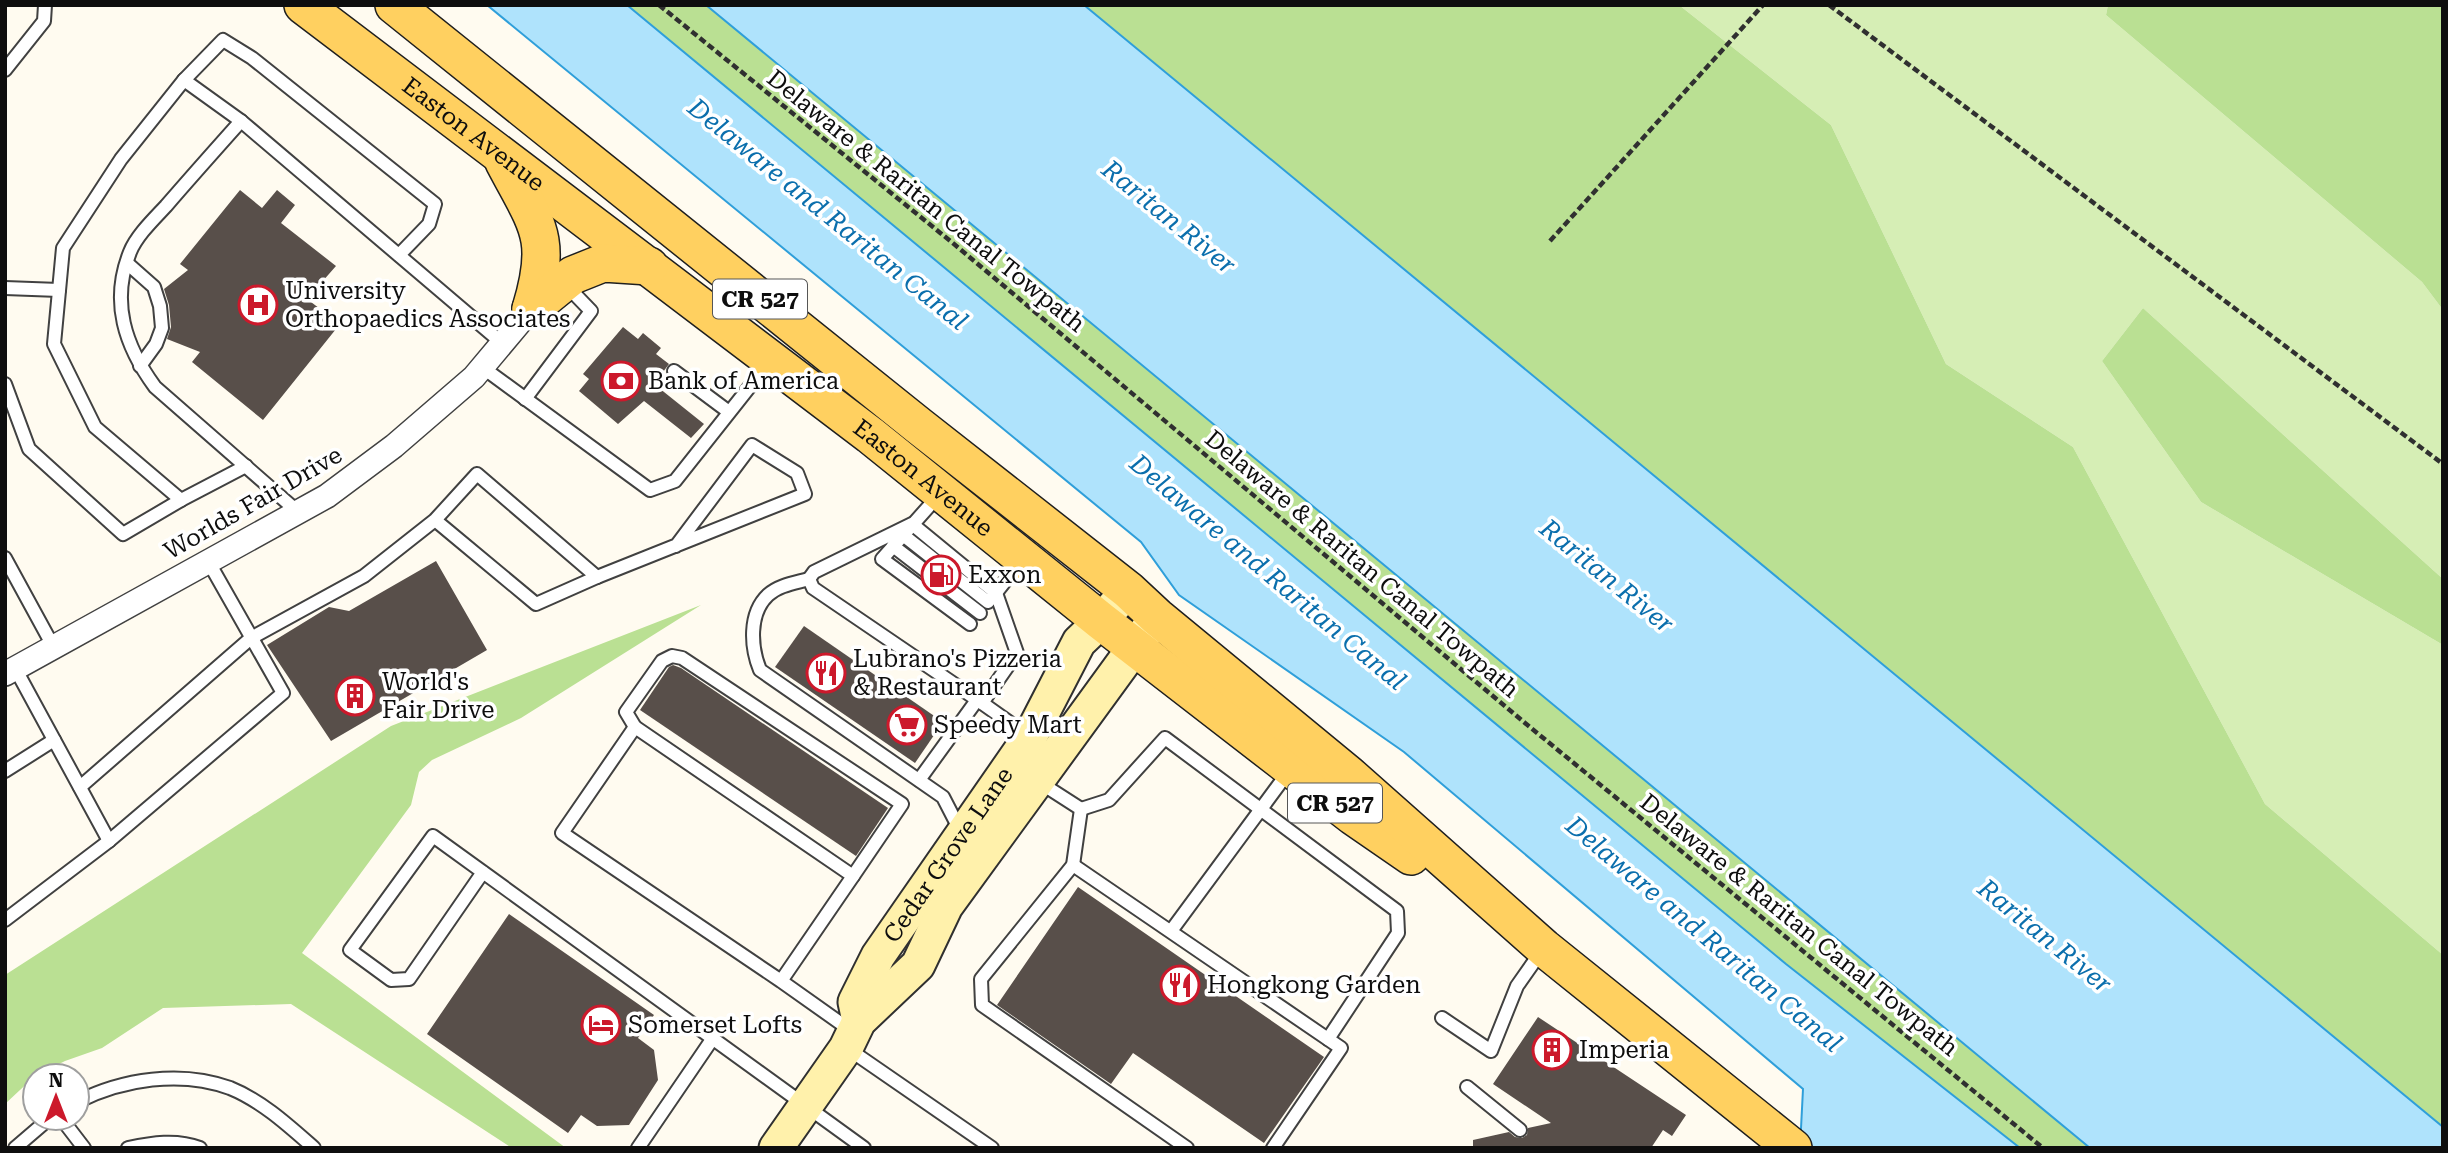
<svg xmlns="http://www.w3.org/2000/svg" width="2448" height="1153" viewBox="0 0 2448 1153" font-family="'Roboto Serif',serif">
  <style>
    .green { fill: #d6eeb5 }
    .forest { fill: #bae093 }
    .water { fill: #afe3fc; stroke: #2f9fda; stroke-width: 2 }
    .building { fill: #584f4a }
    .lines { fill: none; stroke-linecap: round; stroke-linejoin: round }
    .service-casing { stroke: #414141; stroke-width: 16 }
    .minor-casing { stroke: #414141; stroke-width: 26 }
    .secondary-casing { stroke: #303030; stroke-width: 37 }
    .primary-casing { stroke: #1f1f1f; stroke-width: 40 }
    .path { stroke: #303030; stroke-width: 4.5; stroke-dasharray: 7 3.5; stroke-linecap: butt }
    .service { stroke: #fff; stroke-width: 12 }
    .minor { stroke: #fff; stroke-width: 23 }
    .secondary { stroke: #fff1ab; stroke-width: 33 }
    .primary { stroke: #ffd060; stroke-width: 37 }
    .labels { text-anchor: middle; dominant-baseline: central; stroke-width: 7; stroke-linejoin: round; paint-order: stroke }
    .shield { fill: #fff; stroke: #565656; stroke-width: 2 }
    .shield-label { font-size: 23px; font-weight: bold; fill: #0e0e0e }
    .street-label { font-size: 24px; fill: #0e0e0e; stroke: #fff }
    .poi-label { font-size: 24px; fill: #0e0e0e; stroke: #fff; text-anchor: start }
    .water-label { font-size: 26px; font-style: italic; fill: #0b6fad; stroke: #fff }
  </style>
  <rect width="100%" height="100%" fill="#fffbf0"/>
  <polygon class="green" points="1679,5 2108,5 2106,15 2422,282 2443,310 2443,579 2143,308 2102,361 2201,502 2443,645 2443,955 2265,804 2073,447 1946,364 1831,125"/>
  <g class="forest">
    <polygon points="627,5 706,5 2090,1148 2020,1148 1786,964"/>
    <polygon points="1084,5 1679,5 1831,125 1946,364 2073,447 2265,804 2443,955 2443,1127"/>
    <polygon points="2108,5 2443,5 2443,310 2422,282 2106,15"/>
    <polygon points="2143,308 2443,579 2443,645 2201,502 2102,361"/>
    <polygon points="701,605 521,718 432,760 419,772 411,805 302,953 566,1148 512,1148 291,1004 163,1008 102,1048 65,1061 35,1076 5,1104 5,975 391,726"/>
  </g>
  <g class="water">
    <polygon points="487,5 627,5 1786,964 2020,1148 1800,1148 1803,1089 1404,752 1179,595 1141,542"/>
    <polygon points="706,5 1084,5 2443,1127 2443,1148 2090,1148"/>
  </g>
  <g class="building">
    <polygon points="240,190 262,208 277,190 295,205 281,223 336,266 307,299 340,324 263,420 192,362 200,352 167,339 171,327 169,305 164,289 188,270 180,264"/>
    <polygon points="623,327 638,339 643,333 661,348 656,354 669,364 654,384 704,424 691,438 644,401 618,424 579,391 589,379 583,374"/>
    <polygon points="436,561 487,650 331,741 267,645 329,607 349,611"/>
    <polygon points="804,626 943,722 915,763 775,667"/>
    <polygon points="673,665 681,668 888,808 856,856 640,710 669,667"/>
    <polygon points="1078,887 1324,1057 1264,1143 1133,1053 1111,1084 997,1005"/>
    <polygon points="509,914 654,1015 638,1038 654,1050 658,1080 629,1125 597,1126 581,1115 568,1133 427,1034"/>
    <polygon points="1538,1017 1686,1115 1672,1136 1663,1130 1651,1148 1473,1148 1473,1140 1509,1132 1515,1137 1522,1138 1527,1135 1528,1128 1551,1123 1493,1084"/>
  </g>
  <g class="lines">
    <defs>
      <g id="service">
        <polyline points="5,70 44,21 45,5"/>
        <polyline points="184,80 241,121 502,343"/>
        <path d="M 241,121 C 216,149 191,177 166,206 C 154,219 137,235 130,252 C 110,302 125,346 155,387 L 298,512"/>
        <polyline points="128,264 154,287 160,306 162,328 156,344 140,366"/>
        <polyline points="5,288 59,290"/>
        <polyline points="482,367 650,490 675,481 770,361"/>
        <polyline points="674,371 729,412"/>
        <polyline points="5,384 29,449 123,534 181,500"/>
        <polyline points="525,399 591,311 566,285"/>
        <polyline points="246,466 181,500 95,427 54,344 63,248 121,159 184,80 223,40 252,58 435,204 429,224 399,255"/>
        <polyline points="939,495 882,559 970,624"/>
        <polygon points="912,524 996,593 1017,653 982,703 813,588 809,579 814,572"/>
        <polyline points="903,535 988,602"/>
        <polyline points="893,546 980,613"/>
        <polyline points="5,558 53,646"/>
        <polyline points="597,577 805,494 797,473 752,445 676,546"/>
        <path d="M 809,579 C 795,583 779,585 768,595 C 748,614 751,648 760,670 L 943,797 L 960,830"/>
        <polyline points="991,599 1021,561"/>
        <polyline points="15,668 109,841"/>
        <polyline points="982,703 1030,737"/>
        <polyline points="635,727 626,712 662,661 672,656 682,658 902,804 853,876"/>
        <polyline points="5,771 54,740"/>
        <polyline points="919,780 977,700"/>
        <polyline points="1039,782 1081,809 1073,865 981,979 982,1005 1187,1148"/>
        <polyline points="80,787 251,638 364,576 435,520 536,604 597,577 477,474 435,520"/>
        <polyline points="1081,809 1109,800 1165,738 1397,911 1398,933 1328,1039"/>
        <polyline points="1073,865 1341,1048 1273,1148"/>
        <polyline points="483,872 409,979 391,980 350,950 433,836 864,1148"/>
        <polyline points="5,920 109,841 283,693 208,561"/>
        <polyline points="1171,931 1289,771"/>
        <polyline points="781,981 562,833 635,727 853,876 781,981 853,1032"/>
        <polyline points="1442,1018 1491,1051 1517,986 1543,949"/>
        <polyline points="847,1048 992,1148"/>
        <polyline points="1467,1087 1520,1130"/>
        <path d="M 77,1102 C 122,1079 181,1070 230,1088 C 262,1101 289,1126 314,1148"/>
        <polyline points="61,1118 84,1148"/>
        <polyline points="15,1148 50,1118"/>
        <path d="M 128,1148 C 152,1143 176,1139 200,1148"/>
        <polyline points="638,1148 713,1038"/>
      </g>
      <polyline id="minor" points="5,674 327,496 394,446 474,377 531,309"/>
      <g id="secondary">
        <path id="s1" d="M 859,1021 L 855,1002 L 878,956 L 1030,737 L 1079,642 L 1101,621 L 1128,590"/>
        <polyline points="776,1148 846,1048 859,1021 918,965 946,906 1150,626"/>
      </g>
      <g id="primary">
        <path id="s2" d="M 303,5 L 870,435 L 1101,621 L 1353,816 L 1411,856"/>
        <polyline points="394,5 919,426 1128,590 1157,617 1349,775 1544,948 1793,1148"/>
        <path d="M 504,162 C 537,225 553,237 531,309"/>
        <polyline points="531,309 573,275 603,263 649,266"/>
      </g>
    </defs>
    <use href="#service" class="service-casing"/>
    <use href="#minor" class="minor-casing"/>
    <use href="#secondary" class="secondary-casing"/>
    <use href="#primary" class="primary-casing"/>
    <g class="path">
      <polyline points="659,5 954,244 1525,723 2043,1148"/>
      <polyline points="1829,5 2443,464"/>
      <polyline points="1550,241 1763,5"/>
    </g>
    <use href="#service" class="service"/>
    <use href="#minor" class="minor"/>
    <use href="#secondary" class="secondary"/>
    <use href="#primary" class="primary"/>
  </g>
  <defs>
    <symbol id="hospital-ring" viewBox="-11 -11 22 22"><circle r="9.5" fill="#fff" stroke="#cc192b" stroke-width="1.5"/><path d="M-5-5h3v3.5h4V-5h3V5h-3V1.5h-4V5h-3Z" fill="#cc192b"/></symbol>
    <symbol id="bank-ring" viewBox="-11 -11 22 22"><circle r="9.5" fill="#fff" stroke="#cc192b" stroke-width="1.5"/><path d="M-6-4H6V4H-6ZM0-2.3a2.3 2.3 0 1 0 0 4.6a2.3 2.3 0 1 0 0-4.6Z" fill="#cc192b"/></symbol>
    <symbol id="fuel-ring" viewBox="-11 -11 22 22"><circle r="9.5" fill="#fff" stroke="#cc192b" stroke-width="1.5"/><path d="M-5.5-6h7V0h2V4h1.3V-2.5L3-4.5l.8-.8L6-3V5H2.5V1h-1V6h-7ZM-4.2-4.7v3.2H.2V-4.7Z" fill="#cc192b"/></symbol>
    <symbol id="restaurant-ring" viewBox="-11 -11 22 22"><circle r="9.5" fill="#fff" stroke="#cc192b" stroke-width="1.5"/><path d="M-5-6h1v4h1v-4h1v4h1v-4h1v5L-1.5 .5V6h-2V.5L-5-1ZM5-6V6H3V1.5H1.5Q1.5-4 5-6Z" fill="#cc192b"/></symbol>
    <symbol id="building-ring" viewBox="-11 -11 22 22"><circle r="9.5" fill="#fff" stroke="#cc192b" stroke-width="1.5"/><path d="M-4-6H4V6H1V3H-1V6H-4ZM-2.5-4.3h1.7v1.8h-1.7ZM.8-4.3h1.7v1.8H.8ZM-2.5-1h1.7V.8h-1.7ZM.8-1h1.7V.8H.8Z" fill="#cc192b"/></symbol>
    <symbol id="supermarket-ring" viewBox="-11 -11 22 22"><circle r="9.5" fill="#fff" stroke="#cc192b" stroke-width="1.5"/><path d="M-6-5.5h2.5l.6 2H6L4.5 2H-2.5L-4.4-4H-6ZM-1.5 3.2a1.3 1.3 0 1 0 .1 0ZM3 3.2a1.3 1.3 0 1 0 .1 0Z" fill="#cc192b"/></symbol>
    <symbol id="hotel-ring" viewBox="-11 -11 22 22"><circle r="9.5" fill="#fff" stroke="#cc192b" stroke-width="1.5"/><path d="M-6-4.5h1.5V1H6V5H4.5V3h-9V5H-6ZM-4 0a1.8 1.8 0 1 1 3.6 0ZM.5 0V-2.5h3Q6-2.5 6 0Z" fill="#cc192b"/></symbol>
  </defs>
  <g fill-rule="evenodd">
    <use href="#hospital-ring" x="236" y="283" width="44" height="44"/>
    <use href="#bank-ring" x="599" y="359" width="44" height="44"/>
    <use href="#fuel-ring" x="919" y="553" width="44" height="44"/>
    <use href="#restaurant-ring" x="804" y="651" width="44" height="44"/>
    <use href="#building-ring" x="333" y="674" width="44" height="44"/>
    <use href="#supermarket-ring" x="885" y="703" width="44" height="44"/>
    <use href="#restaurant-ring" x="1158" y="963" width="44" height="44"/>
    <use href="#hotel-ring" x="579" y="1003" width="44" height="44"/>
    <use href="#building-ring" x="1530" y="1028" width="44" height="44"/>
  </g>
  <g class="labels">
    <g class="shield">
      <rect x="713" y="279.5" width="94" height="39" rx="5"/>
      <rect x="1288" y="783.5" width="94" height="39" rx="5"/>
    </g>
    <g class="shield-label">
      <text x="760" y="299">CR 527</text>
      <text x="1335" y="803">CR 527</text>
    </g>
    <g class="street-label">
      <text stroke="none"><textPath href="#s2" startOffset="214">Easton Avenue</textPath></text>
      <text transform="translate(926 201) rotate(39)">Delaware &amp; Raritan Canal Towpath</text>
      <text stroke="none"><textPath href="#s2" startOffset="780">Easton Avenue</textPath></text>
      <text transform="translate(253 503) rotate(-30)">Worlds Fair Drive</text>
      <text transform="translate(1362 564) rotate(40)">Delaware &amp; Raritan Canal Towpath</text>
      <text stroke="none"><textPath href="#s1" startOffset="194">Cedar Grove Lane</textPath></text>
      <text transform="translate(1799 925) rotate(39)">Delaware &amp; Raritan Canal Towpath</text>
    </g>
    <g class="poi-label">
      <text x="285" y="291">University<tspan x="285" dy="28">Orthopaedics Associates</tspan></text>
      <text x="648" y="381">Bank of America</text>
      <text x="968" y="575">Exxon</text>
      <text x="853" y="659">Lubrano's Pizzeria<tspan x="853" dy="28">&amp; Restaurant</tspan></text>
      <text x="382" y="682">World's<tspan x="382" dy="28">Fair Drive</tspan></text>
      <text x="934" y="725">Speedy Mart</text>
      <text x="1207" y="985">Hongkong Garden</text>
      <text x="628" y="1025">Somerset Lofts</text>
      <text x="1579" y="1050">Imperia</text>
    </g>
    <g class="water-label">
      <text transform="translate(828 214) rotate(39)">Delaware and Raritan Canal</text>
      <text transform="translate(1169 217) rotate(39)">Raritan River</text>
      <text transform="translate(1268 572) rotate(40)">Delaware and Raritan Canal</text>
      <text transform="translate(1607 576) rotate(39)">Raritan River</text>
      <text transform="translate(1704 934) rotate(40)">Delaware and Raritan Canal</text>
      <text transform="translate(2045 936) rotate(39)">Raritan River</text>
    </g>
  </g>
  <rect width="2448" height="1153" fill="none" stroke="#0e0e0e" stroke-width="14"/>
  <g transform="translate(56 1097)"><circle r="33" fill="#ffffff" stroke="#9f9f9f" stroke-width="2"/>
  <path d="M0-5L12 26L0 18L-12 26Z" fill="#cc192b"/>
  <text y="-10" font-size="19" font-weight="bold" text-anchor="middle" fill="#0e0e0e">N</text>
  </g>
</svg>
